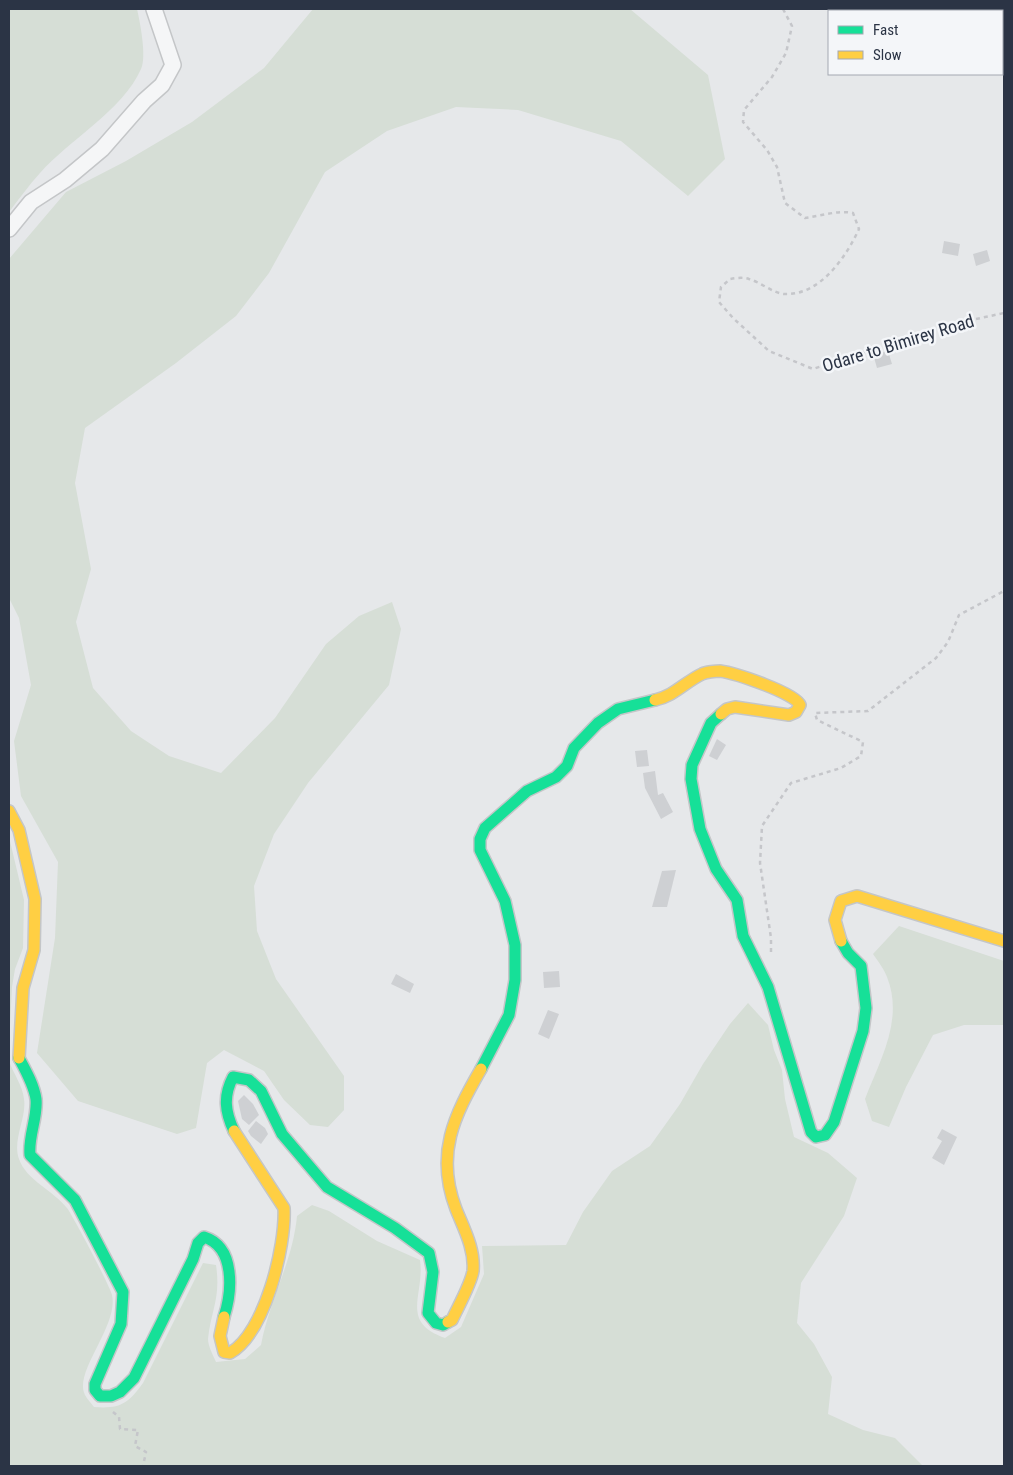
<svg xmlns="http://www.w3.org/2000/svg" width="1013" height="1475" viewBox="0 0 1013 1475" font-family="'Roboto Condensed',sans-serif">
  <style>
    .green { fill: #d6ded6 }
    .building { fill: #ced0d3 }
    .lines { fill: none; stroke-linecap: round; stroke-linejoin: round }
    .street-casing { stroke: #c4c6c8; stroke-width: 18 }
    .fast-casing { stroke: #c4c6c8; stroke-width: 14 }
    .slow-casing { stroke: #c4c6c8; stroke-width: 14 }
    .path { stroke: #c5c6ca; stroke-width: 2.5; stroke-dasharray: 4 4; stroke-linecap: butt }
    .street { stroke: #f5f6f7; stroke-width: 15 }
    .fast { stroke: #16e098; stroke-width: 11 }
    .slow { stroke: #ffcf43; stroke-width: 11 }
    .labels { text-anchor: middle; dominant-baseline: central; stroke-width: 5; stroke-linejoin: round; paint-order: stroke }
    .street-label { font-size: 18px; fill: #2b3445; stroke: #f4f6f9 }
  </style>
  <rect width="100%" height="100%" fill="#e6e8ea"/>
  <g class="green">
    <path d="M 9,9 L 137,9 C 140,22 147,57 141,69 C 123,110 69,140 40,173 C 29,185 19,199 9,212 Z"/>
    <polygon points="313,9 630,9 708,75 725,159 688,196 621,141 518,110 456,107 387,131 325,172 269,273 236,316 176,363 85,428 75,483 91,569 76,622 93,688 131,731 169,756 221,773 275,718 326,644 359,616 392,602 401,629 389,685 308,783 274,834 254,886 257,931 276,979 344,1076 344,1110 328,1127 310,1125 284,1100 264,1071 224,1050 207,1063 196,1128 177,1134 78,1101 37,1053 55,938 58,862 21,796 14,741 31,685 19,618 9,598 9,259 66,192 126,161 192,122 264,68"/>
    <polygon points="876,9 1004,9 1004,53 1002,53 1002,11 881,11"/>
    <polygon points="9,837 24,900 23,948 15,969 12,987 9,1046"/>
    <path d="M 899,926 L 1004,961 L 1004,1025 L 964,1025 L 933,1035 L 906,1087 L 889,1127 L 872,1121 L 865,1099 C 880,1060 904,1020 887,977 C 884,969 878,961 873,954 Z"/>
    <path d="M 748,1003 L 768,1025 L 774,1050 L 782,1070 L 785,1099 L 794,1137 L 828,1153 L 857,1178 L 844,1216 L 801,1283 L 797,1323 L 814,1344 L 832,1377 L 828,1414 L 863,1430 L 895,1438 L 923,1466 L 9,1466 L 9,1061 C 13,1073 23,1086 24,1099 C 27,1118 12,1140 19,1159 C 26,1180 54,1191 67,1208 C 73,1216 110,1286 112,1295 C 119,1326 73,1372 85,1395 C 87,1399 91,1403 94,1407 C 120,1409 128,1404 143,1383 L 203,1263 L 216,1265 C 221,1298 211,1310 208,1339 C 208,1346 213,1355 216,1362 L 245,1359 L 261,1345 C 269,1301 293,1261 297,1216 L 312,1205 L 329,1211 L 377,1241 L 420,1260 C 425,1295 399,1322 445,1338 L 461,1327 L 484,1274 L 482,1246 L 566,1245 L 583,1212 L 612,1171 L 650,1146 L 680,1104 L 703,1064 L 730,1024 Z"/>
  </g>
  <g class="building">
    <polygon points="944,241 960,244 958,256 942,253"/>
    <polygon points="987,250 990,261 976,266 973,254"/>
    <polygon points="888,351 892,364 877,368 873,354"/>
    <polygon points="717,739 726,745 717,760 709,756"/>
    <polygon points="647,750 649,766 637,767 635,751"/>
    <polygon points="655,771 658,795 663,793 673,812 661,819 645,788 643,773"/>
    <polygon points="676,870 667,907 652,907 662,871"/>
    <polygon points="559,971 560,987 544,988 543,972"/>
    <polygon points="396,974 414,984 410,993 391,984"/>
    <polygon points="548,1010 559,1014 549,1039 538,1034"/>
    <polygon points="244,1095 253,1104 259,1115 249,1125 242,1119 238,1101"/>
    <polygon points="256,1121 265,1128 268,1134 261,1144 251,1136 248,1131"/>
    <polygon points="942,1129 957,1137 944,1165 932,1158 942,1141 937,1138"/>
  </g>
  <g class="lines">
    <defs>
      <polyline id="street" points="9,229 31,202 65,180 102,149 144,101 162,85 173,65 154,9"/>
      <g id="fast">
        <polyline points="721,714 711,723 692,765 691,779 700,829 716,869 737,900 743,936 768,987 811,1132 816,1137 825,1135 834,1122 863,1031 866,1008 861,966 848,953 841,941"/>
        <path d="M 19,1058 C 26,1071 34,1085 36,1099 C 38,1117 28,1136 30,1155 L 75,1200 L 123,1292 L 121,1324 L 95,1384 L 95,1390 L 100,1396 L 111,1396 L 120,1392 L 134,1378 L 193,1259 L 198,1243 L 204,1237 C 236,1247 232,1292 224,1317"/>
        <polyline points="481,1069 509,1015 515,980 515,945 505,901 480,850 480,839 485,828 527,791 556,777 567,766 574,748 598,723 618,709 655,700"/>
        <path d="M 234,1131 C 225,1112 223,1096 233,1077 L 249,1080 L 261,1091 L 282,1134 L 327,1187 L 395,1228 L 429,1253 L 433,1272 L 428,1313 L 436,1323 L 443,1325 L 448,1322"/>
      </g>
      <g id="slow">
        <path d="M 655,700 C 674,696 685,682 702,674 C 706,672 716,671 720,671 C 735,673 795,693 800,705 L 796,712 L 789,715 L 735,707 L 727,709 L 721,714"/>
        <polyline points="9,811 19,830 35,899 34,950 23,988 19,1058"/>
        <polyline points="841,941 835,920 841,901 857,896 1004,941"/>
        <path d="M 224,1317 L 220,1336 L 224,1352 L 230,1353 C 265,1333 286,1246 284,1208 L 234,1131"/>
        <path d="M 448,1322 L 452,1320 C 458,1307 471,1284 473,1271 C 475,1249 464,1229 456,1209 C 435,1154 454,1116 481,1069"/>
      </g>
    </defs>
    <use href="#street" class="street-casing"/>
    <use href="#fast" class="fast-casing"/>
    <use href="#slow" class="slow-casing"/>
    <g class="path">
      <path d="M 783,9 L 792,26 L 786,53 L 772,77 L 744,110 L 743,122 L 767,150 L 777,167 L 785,203 L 805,218 C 821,216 837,210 853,213 L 859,229 C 846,257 820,296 784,294 C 773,293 760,282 749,279 C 743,277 736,278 730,279 L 721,287 L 719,302 L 733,318 L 769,351 L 813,369 L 939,327 L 1004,313"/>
      <polyline points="771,952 771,938 760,863 762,826 791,783 841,768 861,756 863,742 817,720 815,713 868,711 936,658 948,642 959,615 1004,591"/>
      <polyline points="113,1412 119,1417 120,1429 138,1430 135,1446 146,1452 143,1466"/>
    </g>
    <use href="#street" class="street"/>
    <use href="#fast" class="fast"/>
    <use href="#slow" class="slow"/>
  </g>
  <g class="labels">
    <g class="street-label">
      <text transform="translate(898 343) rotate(-17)">Odare to Bimirey Road</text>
    </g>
  </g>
  <rect width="1013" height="1475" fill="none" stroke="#2b3445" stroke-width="20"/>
  <rect x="828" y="10" width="175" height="65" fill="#f4f6f9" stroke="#a4a8b1"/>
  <rect x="838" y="26" width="25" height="8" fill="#16e098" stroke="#a4a8b1"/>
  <text x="873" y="35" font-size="15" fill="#2b3445">Fast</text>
  <rect x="838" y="51" width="25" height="8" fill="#ffcf43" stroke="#a4a8b1"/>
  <text x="873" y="60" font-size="15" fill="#2b3445">Slow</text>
</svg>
